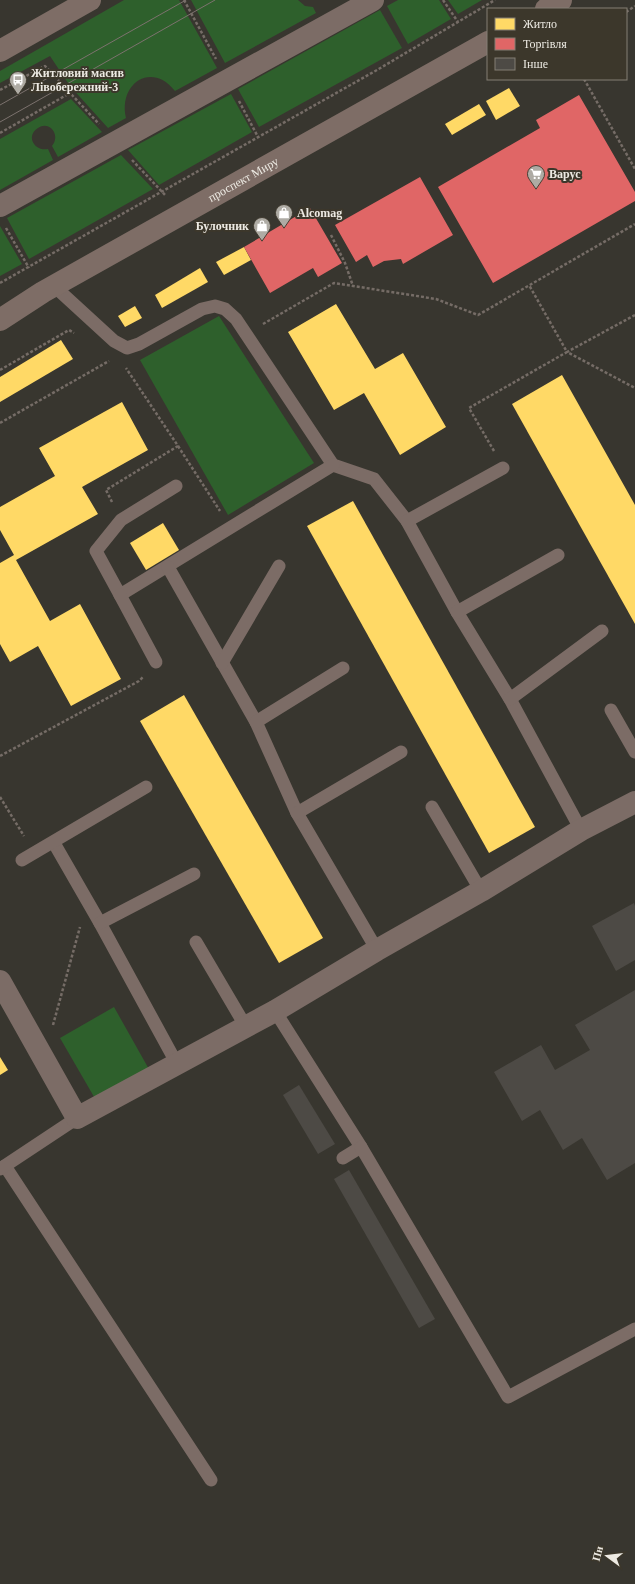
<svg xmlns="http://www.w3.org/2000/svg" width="635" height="1584" viewBox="0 0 635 1584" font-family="Georgia,serif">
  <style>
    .green { fill: #2e602c }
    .homes { fill: #ffd966 }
    .shops { fill: #e06666 }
    .building { fill: #4d4a45 }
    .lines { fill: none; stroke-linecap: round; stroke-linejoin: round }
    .path { stroke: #756c66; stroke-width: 2.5; stroke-dasharray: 3 2; stroke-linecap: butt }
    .lane { stroke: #7c6c66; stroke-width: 13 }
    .street { stroke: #7c6c66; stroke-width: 22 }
    .secondary { stroke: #7e6d66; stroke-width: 22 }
    .tram { stroke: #7c726e; stroke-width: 1 }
    .labels { text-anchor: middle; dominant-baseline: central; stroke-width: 4; stroke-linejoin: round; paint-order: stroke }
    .poi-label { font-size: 12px; font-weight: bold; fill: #edeae3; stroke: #3c372b; text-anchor: start }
    .street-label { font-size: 12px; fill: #edeae3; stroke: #3c372b }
  </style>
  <rect width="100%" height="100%" fill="#38362f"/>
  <g class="green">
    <path d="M 124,0 L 179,0 L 217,68 L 175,91 C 152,61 118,83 126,118 L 108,128 L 70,86 L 50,56 L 0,83 L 0,71 Z"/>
    <polygon points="191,0 298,0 305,6 313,7 316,13 225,63"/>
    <polygon points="398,0 439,0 451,19 408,44 387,6"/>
    <polygon points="448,0 482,0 458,14"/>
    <polygon points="380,10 402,48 259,127 238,89"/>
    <polygon points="231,94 252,132 159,185 128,150"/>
    <path d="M 71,99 L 102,132 L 58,157 L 52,146 C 61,136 50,120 38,128 C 25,136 35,152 48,149 L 53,160 L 0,190 L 0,139 Z"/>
    <polygon points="121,155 153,189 29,259 7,218"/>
    <polygon points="0,226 22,264 0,276"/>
    <polygon points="219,316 314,463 228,515 140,360"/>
    <polygon points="114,1007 150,1071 97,1102 60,1038"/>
  </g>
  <g class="homes">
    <polygon points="509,88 520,106 496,120 486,101"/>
    <polygon points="479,104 486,115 452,135 445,124"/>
    <polygon points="244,247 251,260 224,275 216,262"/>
    <polygon points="200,268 208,282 162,308 155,295"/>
    <polygon points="336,304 375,369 403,353 446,427 400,455 364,393 334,410 288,332"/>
    <polygon points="135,306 142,318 125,327 118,316"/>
    <polygon points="61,340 73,359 0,402 0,377"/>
    <polygon points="562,375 635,505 635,624 512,404"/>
    <polygon points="122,402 148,450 82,487 98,514 16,560 50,621 80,604 121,679 71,706 38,646 10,662 0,644 0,563 14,555 0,530 0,507 55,476 39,448"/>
    <polygon points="353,501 535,827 489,853 307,526"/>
    <polygon points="163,523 179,550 146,570 130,543"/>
    <polygon points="184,695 323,938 279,963 140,721"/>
    <polygon points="0,1057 8,1070 0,1075"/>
  </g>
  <g class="shops">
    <polygon points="579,95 635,192 635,201 493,283 438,187 540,128 536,120"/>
    <polygon points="420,177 453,235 403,264 401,259 384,261 373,267 367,255 356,262 335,225"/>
    <polygon points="310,208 342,263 318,277 313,268 270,293 244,247"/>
  </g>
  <g class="building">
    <polygon points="634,903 635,906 635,960 616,971 592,926"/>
    <polygon points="635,990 635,1163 607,1180 582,1138 563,1150 540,1110 522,1121 494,1072 541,1045 555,1070 590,1050 575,1025"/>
    <polygon points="299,1085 335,1144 318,1154 283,1095"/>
    <polygon points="349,1170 435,1319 419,1328 334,1179"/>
  </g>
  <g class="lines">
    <g class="path">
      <polyline points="184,0 216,59"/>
      <polyline points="443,0 458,22"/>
      <polyline points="626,12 635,6"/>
      <polyline points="584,79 635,169"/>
      <polyline points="0,90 45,66 99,124"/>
      <polyline points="239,101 258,137"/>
      <polyline points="0,133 70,93"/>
      <polyline points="132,160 166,196"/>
      <polyline points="6,228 29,268"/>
      <polyline points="331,235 345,263 353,286"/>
      <polyline points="0,283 377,70 495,0"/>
      <polyline points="635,315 567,352 635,388"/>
      <polyline points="263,324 334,283 436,299 478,315 635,224"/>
      <polyline points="0,370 69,330 74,333"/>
      <polyline points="0,423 109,361"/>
      <polyline points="178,446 220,511"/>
      <polyline points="494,451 469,408 567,352 529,285"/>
      <polyline points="112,502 106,490 178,446 126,368"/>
      <polyline points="0,756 139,681 143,677"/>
      <polyline points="0,797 24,836"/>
      <polyline points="53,1025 80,927"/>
    </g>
    <g class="lane">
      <polyline points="54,286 114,341 127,348 139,344 202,309 215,306 225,309 236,319 333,465 374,479 407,521 457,612 510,699 581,830"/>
      <polyline points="176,486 121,520 96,551 120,595 333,465"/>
      <polyline points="407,521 503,468"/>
      <polyline points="168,567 256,722 297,813 377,950"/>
      <polyline points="120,595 156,662"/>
      <polyline points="457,612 558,555"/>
      <polyline points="222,663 279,566"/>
      <polyline points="510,699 602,631"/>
      <polyline points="611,710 635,752"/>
      <polyline points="256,722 343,668"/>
      <polyline points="432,807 481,891"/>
      <polyline points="297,813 401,752"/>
      <polyline points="54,843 100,923 177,1064"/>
      <polyline points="22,860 146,787"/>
      <polyline points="100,923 194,874"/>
      <polyline points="196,942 246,1027"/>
      <polyline points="275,1011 361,1147 343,1158"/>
      <polyline points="361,1147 508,1397 635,1329"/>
      <polyline points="5,1166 211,1480"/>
      <polyline points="0,1169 77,1118"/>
    </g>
    <g class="street">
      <polyline points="0,206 373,0"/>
      <polyline points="0,981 77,1118 275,1011 377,950 481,891 581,830 635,802"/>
    </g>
    <g class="secondary">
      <polyline points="546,9 561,0"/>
      <polyline points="0,51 90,0"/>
      <path id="s1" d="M 0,320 L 43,292 L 488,42"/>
    </g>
    <g class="tram">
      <polyline points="0,105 186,0"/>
      <polyline points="0,122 215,0"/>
    </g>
  </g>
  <defs>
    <symbol id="bus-pin" viewBox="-11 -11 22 30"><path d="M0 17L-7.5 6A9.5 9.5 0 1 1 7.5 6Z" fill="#aeaba4" stroke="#3c372b"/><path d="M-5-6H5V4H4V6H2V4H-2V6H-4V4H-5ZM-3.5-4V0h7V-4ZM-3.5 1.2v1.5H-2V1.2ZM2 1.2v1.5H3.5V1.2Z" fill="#fff"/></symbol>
    <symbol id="supermarket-pin" viewBox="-11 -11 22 30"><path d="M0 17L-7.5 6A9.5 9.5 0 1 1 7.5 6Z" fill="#aeaba4" stroke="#3c372b"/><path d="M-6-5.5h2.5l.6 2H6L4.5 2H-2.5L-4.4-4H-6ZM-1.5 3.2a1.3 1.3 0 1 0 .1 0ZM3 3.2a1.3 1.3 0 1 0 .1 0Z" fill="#fff"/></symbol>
    <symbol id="shop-pin" viewBox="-11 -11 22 30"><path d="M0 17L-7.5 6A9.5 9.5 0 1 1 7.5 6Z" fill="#aeaba4" stroke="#3c372b"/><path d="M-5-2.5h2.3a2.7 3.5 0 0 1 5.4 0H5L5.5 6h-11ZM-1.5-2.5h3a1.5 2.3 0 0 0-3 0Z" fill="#fff"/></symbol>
  </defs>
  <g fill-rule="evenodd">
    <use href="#bus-pin" x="8" y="70" width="20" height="27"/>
    <use href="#supermarket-pin" x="526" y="164" width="20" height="27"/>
    <use href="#shop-pin" x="274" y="203" width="20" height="27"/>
    <use href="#shop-pin" x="252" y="216" width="20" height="27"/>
  </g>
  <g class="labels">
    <g class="poi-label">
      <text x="31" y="73">Житловий масив<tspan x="31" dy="14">Лівобережний-3</tspan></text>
      <text x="549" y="174">Варус</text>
      <text x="297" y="213">Alcomag</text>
      <text x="249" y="226" text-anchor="end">Булочник</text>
    </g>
    <g class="street-label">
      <text stroke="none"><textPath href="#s1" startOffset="281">проспект Миру</textPath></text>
    </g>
  </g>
  <rect x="487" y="8" width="140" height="72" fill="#3c372b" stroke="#837f75"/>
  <rect x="495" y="18" width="20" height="12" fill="#ffd966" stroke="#837f75"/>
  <text x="523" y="28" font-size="12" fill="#edeae3">Житло</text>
  <rect x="495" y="38" width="20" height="12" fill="#e06666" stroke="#837f75"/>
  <text x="523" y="48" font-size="12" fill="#edeae3">Торгівля</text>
  <rect x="495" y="58" width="20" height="12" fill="#4d4a45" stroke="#837f75"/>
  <text x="523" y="68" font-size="12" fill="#edeae3">Інше</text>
  <g transform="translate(607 1556) rotate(285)" stroke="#3c372b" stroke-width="3" paint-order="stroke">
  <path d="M0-3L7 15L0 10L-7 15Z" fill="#edeae3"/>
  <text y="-6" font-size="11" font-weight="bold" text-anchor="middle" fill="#edeae3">Пн</text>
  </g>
</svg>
